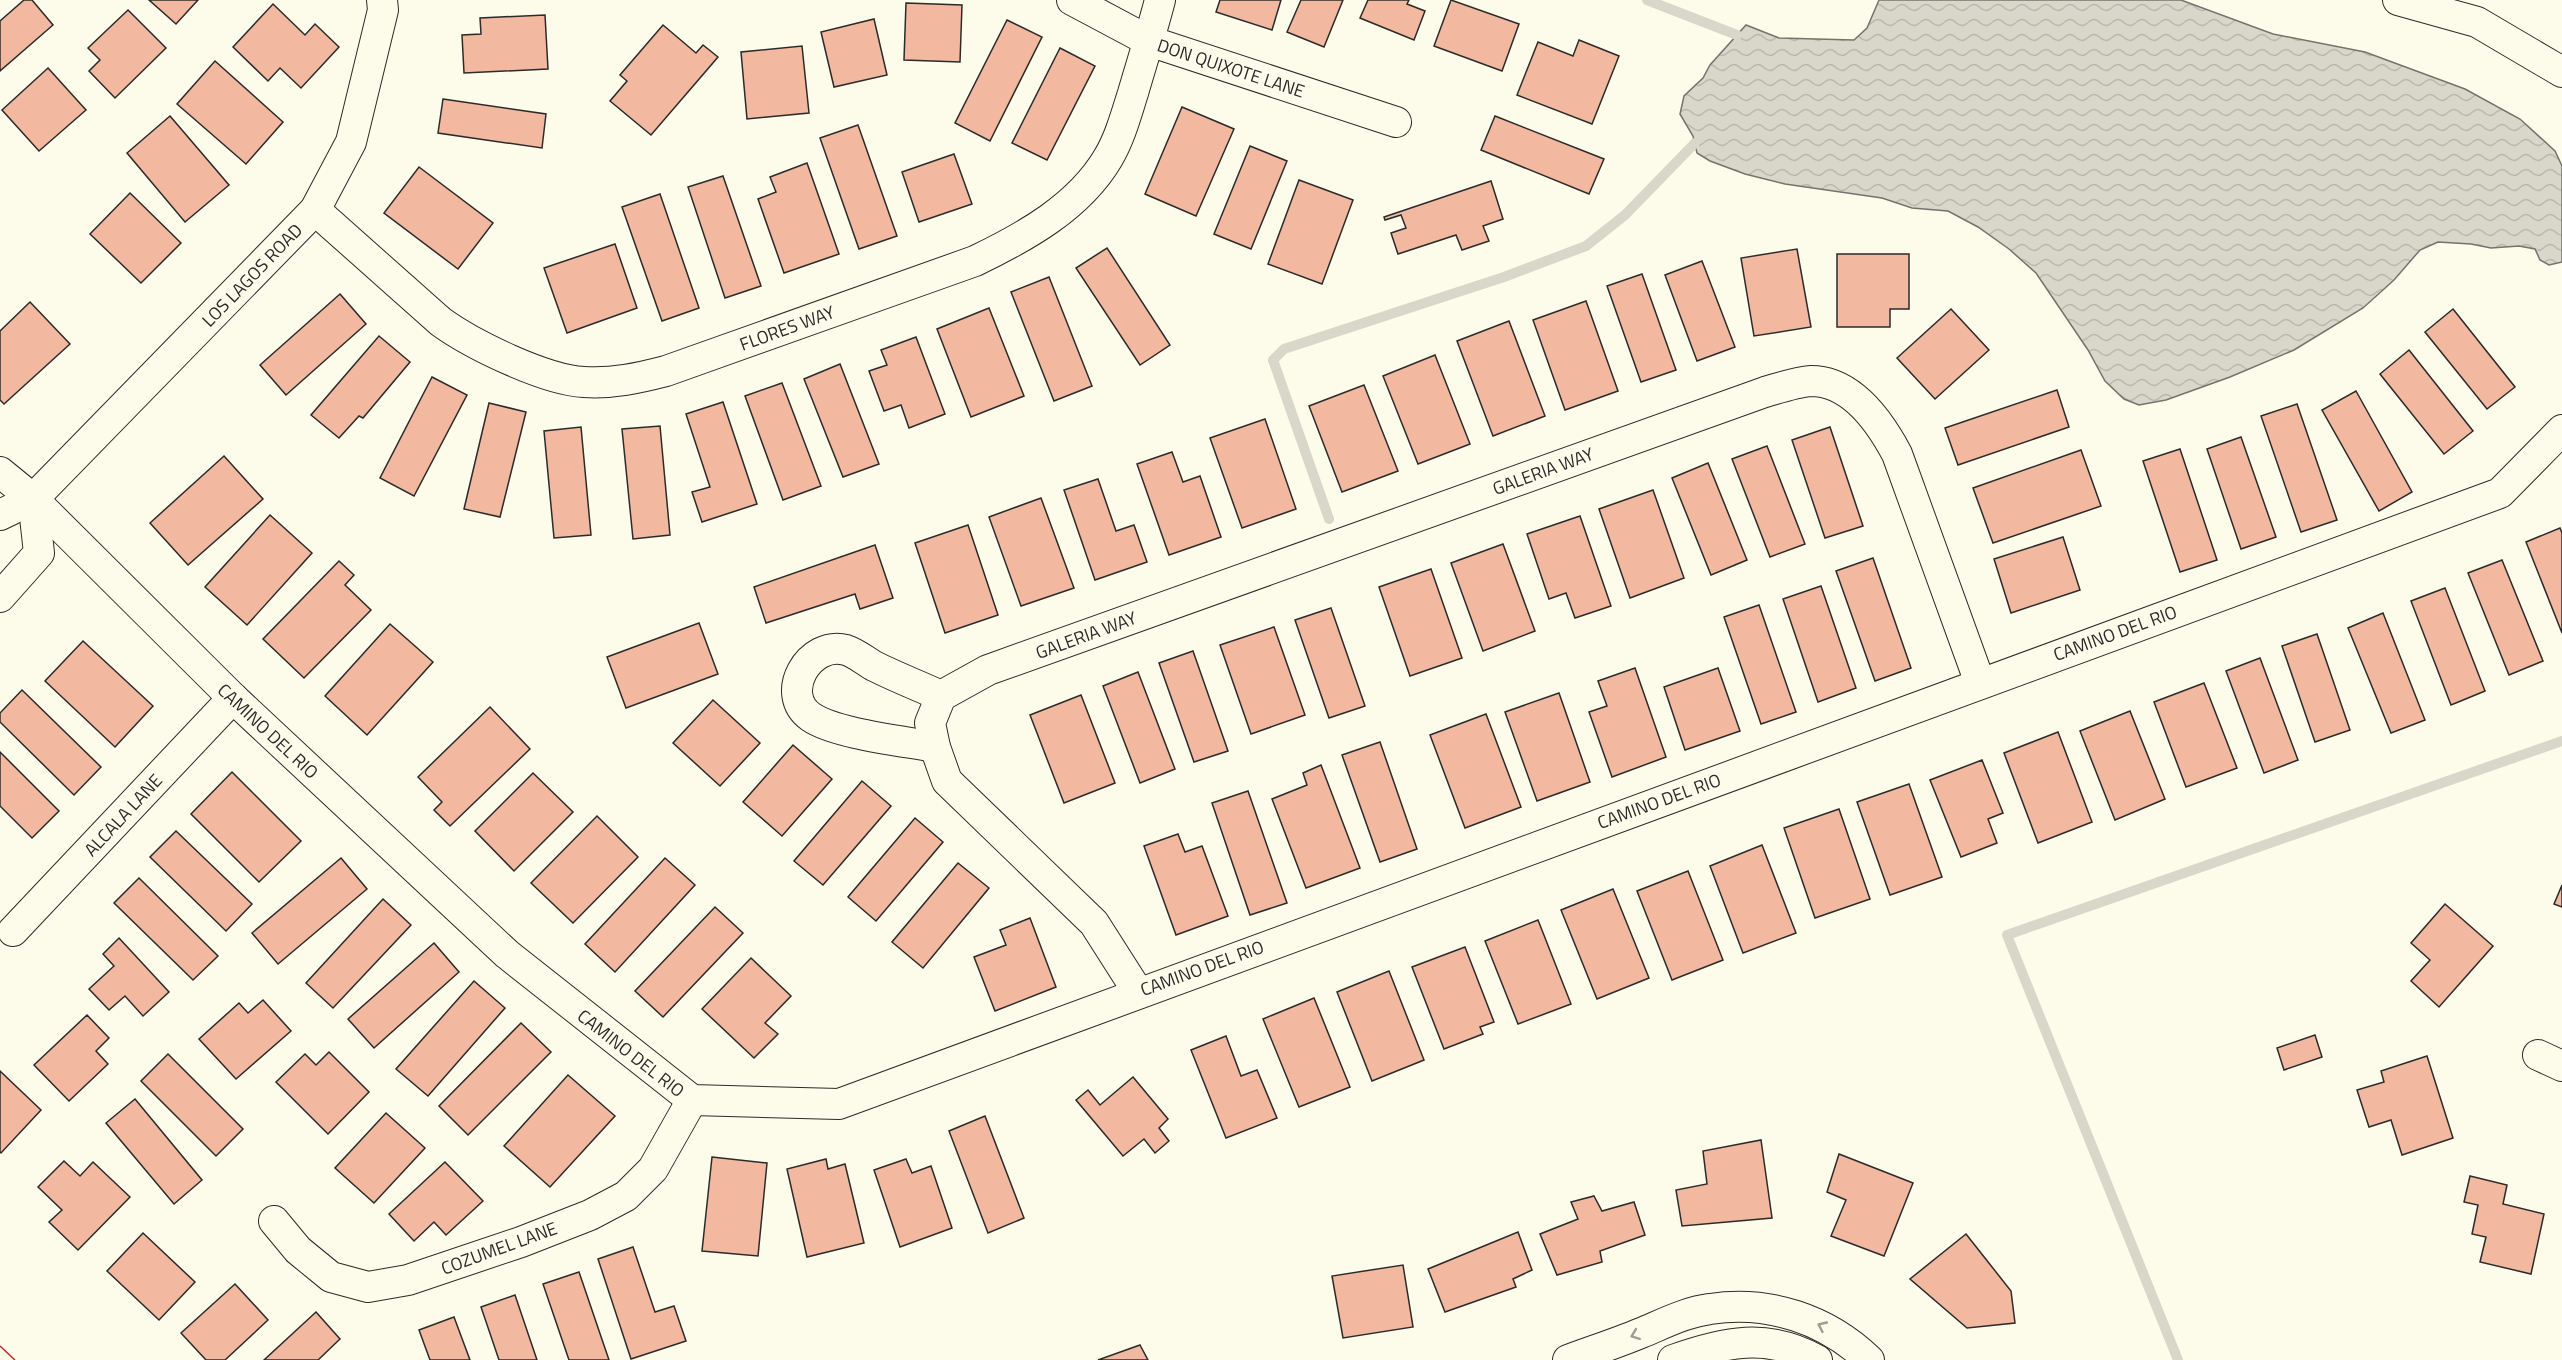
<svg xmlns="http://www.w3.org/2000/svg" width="2562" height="1360" viewBox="0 0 2562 1360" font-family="'Titillium Web',sans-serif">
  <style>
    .water { fill: url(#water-waves); stroke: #74746e; stroke-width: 1.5 }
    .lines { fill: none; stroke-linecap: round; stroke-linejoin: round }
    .stream { stroke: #d8d7c9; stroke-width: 10 }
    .building { fill: #f2b8a0; stroke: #2b2b2b; stroke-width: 1.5 }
    .minor-casing { stroke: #2b2b2b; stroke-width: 32 }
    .minor { stroke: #fdfbea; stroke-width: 30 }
    .power { stroke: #c62828; stroke-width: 1.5; stroke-dasharray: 21 4.5 3 4.5; stroke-linecap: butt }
    .oneway { stroke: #9e9d94 }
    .labels { text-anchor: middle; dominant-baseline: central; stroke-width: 4.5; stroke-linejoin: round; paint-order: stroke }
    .street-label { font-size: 18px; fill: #2b2b2b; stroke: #fdfbea }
  </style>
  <defs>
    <pattern id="water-waves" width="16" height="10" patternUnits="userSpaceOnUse" patternTransform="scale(1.5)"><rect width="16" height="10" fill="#d8d7c9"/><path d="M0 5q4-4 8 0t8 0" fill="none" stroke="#bab9ad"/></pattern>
  </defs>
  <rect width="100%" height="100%" fill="#fdfbea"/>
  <polygon class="water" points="1879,0 2181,0 2273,34 2365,52 2465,89 2520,119 2555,151 2562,166 2562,262 2549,265 2540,260 2535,249 2519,246 2491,248 2471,244 2438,242 2420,250 2394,280 2363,308 2294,350 2230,377 2166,400 2139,405 2124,399 2105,381 2088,350 2036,273 2009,249 1978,227 1948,211 1912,208 1882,198 1785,184 1745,174 1710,161 1697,153 1693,136 1680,114 1684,96 1703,78 1710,65 1746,25 1779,38 1854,40 1867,28"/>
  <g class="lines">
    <g class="stream">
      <polyline points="1647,0 1737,35"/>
      <polyline points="1329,519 1273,360 1284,349 1504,277 1586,246 1625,215 1695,143"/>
      <polyline points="2178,1360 2007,935 2562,741"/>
    </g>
  </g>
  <g class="building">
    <polygon points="24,0 32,0 53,25 0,71 0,21"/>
    <polygon points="149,0 198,0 176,24"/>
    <polygon points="1220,0 1281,0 1272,30 1216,12"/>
    <polygon points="1301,0 1343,0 1324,47 1287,32"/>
    <polygon points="1368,0 1409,0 1407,4 1425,11 1414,40 1360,18"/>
    <polygon points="1451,0 1519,24 1502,71 1434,46"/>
    <polygon points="906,3 962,5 960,62 904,60"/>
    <polygon points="273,4 305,35 315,24 339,47 301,88 280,68 268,81 233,47"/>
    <polygon points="128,10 166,48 115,98 89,71 100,60 88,48"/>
    <polygon points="545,15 548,69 464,73 462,35 481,34 480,18"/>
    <polygon points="874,19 887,75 834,87 821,32"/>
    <polygon points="1007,20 1042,37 990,141 955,123"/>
    <polygon points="663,25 696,53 703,45 718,57 651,135 610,101 627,81 620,75"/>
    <polygon points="1579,40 1619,56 1592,124 1517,95 1538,42 1573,56"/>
    <polygon points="802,46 809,113 747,119 741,52"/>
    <polygon points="1060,48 1095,66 1047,160 1012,143"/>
    <polygon points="215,61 283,122 246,164 177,104"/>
    <polygon points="48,68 86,110 39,151 2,110"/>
    <polygon points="443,99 546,114 542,148 438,133"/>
    <polygon points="1182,107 1234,129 1196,216 1145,194"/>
    <polygon points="170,116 229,185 185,222 127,153"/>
    <polygon points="1495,116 1604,159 1589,194 1481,150"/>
    <polygon points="858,125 897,236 859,249 820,138"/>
    <polygon points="1250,146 1287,161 1251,249 1214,234"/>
    <polygon points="954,154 972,204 919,222 902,172"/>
    <polygon points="807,163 839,254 784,273 758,199 776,192 770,177"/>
    <polygon points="419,167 493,223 458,269 384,213"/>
    <polygon points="723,176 761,286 725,298 688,187"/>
    <polygon points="1299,180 1353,200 1322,284 1268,264"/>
    <polygon points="1491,181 1503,219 1483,226 1489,241 1462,250 1456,235 1398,254 1391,233 1406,228 1401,215 1385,220 1384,217"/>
    <polygon points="130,193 181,243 141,283 90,234"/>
    <polygon points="660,194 699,308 662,321 622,207"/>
    <polygon points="615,244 637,308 567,333 544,268"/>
    <polygon points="1107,248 1170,345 1140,365 1076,268"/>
    <polygon points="1797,249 1811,327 1754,336 1741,258"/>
    <polygon points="1837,254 1909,254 1909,309 1890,309 1890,327 1837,327"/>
    <polygon points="1702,261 1735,347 1697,361 1665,275"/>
    <polygon points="1642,274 1676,370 1641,382 1607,286"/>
    <polygon points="1049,277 1092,386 1054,401 1011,292"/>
    <polygon points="340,294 366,324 286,395 260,365"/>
    <polygon points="1586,301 1618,391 1565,410 1533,320"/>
    <polygon points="30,302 70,344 4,404 0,400 0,331"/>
    <polygon points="989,308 1024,396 971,417 937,329"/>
    <polygon points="1951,309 1989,350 1935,399 1897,358"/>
    <polygon points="2453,309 2515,387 2487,409 2425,332"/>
    <polygon points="1509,321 1545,416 1493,436 1457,341"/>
    <polygon points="379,336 410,362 363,418 359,416 339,438 311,415"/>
    <polygon points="916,337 945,414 909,428 901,405 884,411 869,371 887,365 881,350"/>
    <polygon points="2409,350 2473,431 2444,454 2380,374"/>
    <polygon points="1435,355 1470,444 1418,464 1383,376"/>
    <polygon points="840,364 879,464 843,477 804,379"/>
    <polygon points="432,377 467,395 414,496 380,478"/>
    <polygon points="782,383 821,486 783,500 745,396"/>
    <polygon points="1364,385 1398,471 1342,492 1309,406"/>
    <polygon points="2057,390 2069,427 1958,465 1945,428"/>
    <polygon points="2356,391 2412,492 2379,511 2322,410"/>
    <polygon points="723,402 757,504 702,522 692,492 710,487 686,414"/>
    <polygon points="489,403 526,412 500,517 464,509"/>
    <polygon points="2297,404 2337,520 2301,532 2261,416"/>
    <polygon points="1265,419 1296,509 1242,528 1210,438"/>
    <polygon points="660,426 670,535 633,539 622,429"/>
    <polygon points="581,427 591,535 554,538 544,431"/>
    <polygon points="1830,427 1863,526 1825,538 1792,440"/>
    <polygon points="2241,437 2276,537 2241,549 2207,449"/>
    <polygon points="1767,446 1805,544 1770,557 1732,459"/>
    <polygon points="2180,449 2217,560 2180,572 2143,461"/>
    <polygon points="2081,450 2101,506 1993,543 1973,488"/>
    <polygon points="1172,452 1183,482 1200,476 1221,537 1169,555 1137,464"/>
    <polygon points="224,456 263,499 188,565 150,523"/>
    <polygon points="1708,463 1747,560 1711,575 1672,478"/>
    <polygon points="1098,479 1116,531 1134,525 1147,562 1095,580 1064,490"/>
    <polygon points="1653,490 1684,578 1630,598 1599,509"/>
    <polygon points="1041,498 1074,588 1021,606 989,517"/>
    <polygon points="270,515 312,553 247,625 205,587"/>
    <polygon points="1580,516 1611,606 1575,618 1566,593 1549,599 1527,534"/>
    <polygon points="968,525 998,615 945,633 915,543"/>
    <polygon points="2560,528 2562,533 2562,633 2526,542"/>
    <polygon points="2063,537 2080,590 2011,613 1994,559"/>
    <polygon points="1503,544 1535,631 1483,651 1451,563"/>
    <polygon points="875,545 893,598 860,609 855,594 766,623 754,587"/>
    <polygon points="1873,558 1911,668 1875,681 1836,571"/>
    <polygon points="2502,560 2543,661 2509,675 2468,573"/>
    <polygon points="339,561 354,575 345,585 371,610 304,678 263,639"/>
    <polygon points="1431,569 1462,658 1410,676 1379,587"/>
    <polygon points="1821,586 1856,688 1818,702 1783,599"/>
    <polygon points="2445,588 2485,691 2451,705 2411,601"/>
    <polygon points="1759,605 1796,712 1761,724 1724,617"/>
    <polygon points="1331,608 1365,706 1329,718 1295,620"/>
    <polygon points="2383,613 2425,720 2391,733 2348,628"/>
    <polygon points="699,623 718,674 626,708 607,657"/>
    <polygon points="390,624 433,662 367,735 325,696"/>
    <polygon points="1274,627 1305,715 1251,734 1220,645"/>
    <polygon points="2317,634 2350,730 2315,742 2282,646"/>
    <polygon points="83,641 153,706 115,747 45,681"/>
    <polygon points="1193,651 1228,751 1194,762 1159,663"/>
    <polygon points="2260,658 2298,760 2264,773 2226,671"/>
    <polygon points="1635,668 1666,757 1612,777 1589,712 1607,706 1598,681"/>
    <polygon points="1718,668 1740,731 1685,750 1664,687"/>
    <polygon points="1138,672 1175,769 1140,783 1103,686"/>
    <polygon points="2204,683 2237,768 2186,787 2154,702"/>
    <polygon points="22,690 101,767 74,795 0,722 0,713"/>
    <polygon points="1559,693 1590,782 1537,801 1505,712"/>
    <polygon points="1081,695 1115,783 1064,803 1030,715"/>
    <polygon points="713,700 760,743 720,786 673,743"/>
    <polygon points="490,707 530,749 450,826 434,810 442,802 418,777"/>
    <polygon points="2130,711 2165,799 2115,820 2080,731"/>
    <polygon points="1486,714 1521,807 1465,828 1430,735"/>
    <polygon points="2058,732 2092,822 2038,843 2004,753"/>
    <polygon points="1380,742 1417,849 1380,862 1342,755"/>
    <polygon points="793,745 832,779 782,836 743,802"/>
    <polygon points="0,752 59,811 32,838 0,806"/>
    <polygon points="1982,760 2003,813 1988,819 1997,843 1961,857 1930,780"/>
    <polygon points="1321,765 1360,868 1306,888 1272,799 1307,785 1303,773"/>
    <polygon points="232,772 301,841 259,882 191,814"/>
    <polygon points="533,773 573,812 514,871 475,831"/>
    <polygon points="862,781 891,806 823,885 794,861"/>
    <polygon points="1909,784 1942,877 1890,895 1857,802"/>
    <polygon points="1248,791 1287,903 1250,915 1212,803"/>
    <polygon points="1839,809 1870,899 1815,918 1784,828"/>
    <polygon points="597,816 638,857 573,923 531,883"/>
    <polygon points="915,818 943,842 876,921 848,897"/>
    <polygon points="176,831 252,904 226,931 150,857"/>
    <polygon points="1178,834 1185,852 1202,846 1228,916 1176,935 1144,846"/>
    <polygon points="1762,845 1796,933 1743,953 1710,866"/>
    <polygon points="341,858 367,889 278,964 252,933"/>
    <polygon points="665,858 695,885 615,972 585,944"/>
    <polygon points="958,863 989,888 923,968 892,942"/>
    <polygon points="1688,871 1723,960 1672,980 1637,891"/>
    <polygon points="139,878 218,956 193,980 114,903"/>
    <polygon points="2562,885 2562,907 2554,904"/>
    <polygon points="1613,889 1649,978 1597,999 1561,910"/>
    <polygon points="383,899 411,925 333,1008 306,983"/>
    <polygon points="2445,904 2493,946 2439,1007 2411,981 2430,960 2411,943"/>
    <polygon points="715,907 743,933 663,1017 635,991"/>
    <polygon points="1030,918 1056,987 995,1011 974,957 1006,945 1000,930"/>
    <polygon points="1538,920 1571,1004 1518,1024 1485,941"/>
    <polygon points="119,938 169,992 143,1016 125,996 109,1010 89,989 114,966 103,954"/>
    <polygon points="434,943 459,972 374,1048 348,1019"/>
    <polygon points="1465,947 1494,1022 1480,1027 1483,1034 1444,1049 1412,967"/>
    <polygon points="751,958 791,996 765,1023 778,1034 754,1058 702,1009"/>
    <polygon points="1389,971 1424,1060 1372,1081 1337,992"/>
    <polygon points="474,981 505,1008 428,1096 396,1069"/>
    <polygon points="1314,998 1350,1087 1299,1107 1263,1019"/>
    <polygon points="263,1000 291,1031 236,1079 199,1039 239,1003 248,1013"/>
    <polygon points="87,1015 109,1038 96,1051 108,1064 69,1101 34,1065"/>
    <polygon points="521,1023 551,1052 468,1135 439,1106"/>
    <polygon points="2315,1035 2322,1057 2284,1070 2277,1048"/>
    <polygon points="1226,1036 1241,1076 1257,1070 1277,1118 1226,1138 1191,1050"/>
    <polygon points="329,1052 369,1092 328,1134 276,1082 305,1054 316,1065"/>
    <polygon points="168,1054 243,1129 216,1156 141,1081"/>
    <polygon points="2427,1056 2453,1138 2402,1155 2391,1120 2369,1127 2357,1090 2384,1082 2381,1071"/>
    <polygon points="0,1071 41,1110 1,1153 0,1152"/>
    <polygon points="568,1075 615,1116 550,1187 504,1146"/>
    <polygon points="1133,1077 1168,1119 1159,1128 1169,1141 1155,1153 1144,1139 1123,1156 1076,1100 1088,1090 1100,1105"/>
    <polygon points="135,1099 202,1180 174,1204 106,1123"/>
    <polygon points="386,1113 425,1148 374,1203 335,1168"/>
    <polygon points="985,1116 1024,1218 988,1233 949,1131"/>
    <polygon points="1761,1140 1772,1218 1682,1226 1676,1190 1707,1184 1703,1151"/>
    <polygon points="1839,1154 1913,1183 1884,1256 1831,1236 1846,1200 1827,1192"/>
    <polygon points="712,1157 767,1163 758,1256 702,1251"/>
    <polygon points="826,1159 828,1169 845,1164 864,1243 807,1257 787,1169"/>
    <polygon points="906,1159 912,1173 931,1166 952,1228 900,1247 874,1170"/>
    <polygon points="64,1161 80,1176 93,1162 130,1197 78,1250 49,1222 62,1210 38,1187"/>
    <polygon points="445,1162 483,1201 446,1235 434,1222 414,1241 389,1214"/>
    <polygon points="2470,1176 2507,1185 2503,1204 2544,1214 2531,1274 2480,1262 2486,1237 2472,1234 2478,1205 2464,1202"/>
    <polygon points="1594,1196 1602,1211 1634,1202 1645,1235 1600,1251 1602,1262 1557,1275 1540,1234 1578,1219 1571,1202"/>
    <polygon points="1518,1232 1532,1270 1513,1279 1516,1287 1445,1312 1428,1269"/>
    <polygon points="143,1233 195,1282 159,1320 107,1271"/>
    <polygon points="1966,1234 2011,1291 2015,1323 1967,1328 1910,1279"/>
    <polygon points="633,1247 655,1312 674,1306 686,1341 631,1359 598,1259"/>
    <polygon points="1403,1265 1413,1327 1343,1338 1332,1276"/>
    <polygon points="579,1272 609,1360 569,1360 543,1284"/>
    <polygon points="235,1284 268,1320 225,1360 206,1360 181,1333"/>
    <polygon points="515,1295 537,1360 499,1360 481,1307"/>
    <polygon points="316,1312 340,1339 318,1360 264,1360"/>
    <polygon points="454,1317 470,1360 430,1360 419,1330"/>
    <polygon points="1140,1345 1148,1360 1098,1360"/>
  </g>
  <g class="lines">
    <defs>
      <g id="minor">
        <polyline points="1072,0 1149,41 1396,122"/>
        <polyline points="2398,0 2477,22 2562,72"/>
        <path d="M 315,210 L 441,322 C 473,345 545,380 584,382 C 612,384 639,378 666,371 L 975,261 C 1025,237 1079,207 1108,158 C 1120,138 1126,115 1133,93 C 1142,62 1152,31 1160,0"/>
        <polyline points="0,472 33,499 233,698 507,954 692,1100 839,1104 2500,493 2562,430"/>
        <polyline points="0,515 33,499 315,210 351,142 383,10 382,0"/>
        <polyline points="0,597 39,553 33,499"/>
        <path d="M 935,747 C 904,741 836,734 811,717 C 778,694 809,640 846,650 C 856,653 865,661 874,666 C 896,677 919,686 941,696"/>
        <polyline points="13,931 233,698"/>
        <path d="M 1138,992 L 1094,923 L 947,781 L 935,747 L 930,723 L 941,696 L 988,670 L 1765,392 C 1779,388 1796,382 1811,381 C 1852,381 1880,422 1897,454 L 1980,683"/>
        <polyline points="2538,1055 2562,1066"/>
        <polyline points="274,1221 298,1250 331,1277 368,1287 408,1280 521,1242 590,1215 626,1196 653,1169 692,1100"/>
        <path d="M 1568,1360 C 1592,1351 1617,1343 1641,1333 C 1663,1324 1686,1312 1710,1309 C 1769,1300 1826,1319 1869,1360"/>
        <path d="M 1673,1360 C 1724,1342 1767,1332 1817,1360"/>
      </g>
    </defs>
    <use href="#minor" class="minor-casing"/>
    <use href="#minor" class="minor"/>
    <polyline class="power" points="0,1346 15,1360"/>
  </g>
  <defs><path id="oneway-chevron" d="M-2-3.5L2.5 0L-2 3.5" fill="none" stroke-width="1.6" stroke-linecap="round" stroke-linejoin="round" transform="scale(1.5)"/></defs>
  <g class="oneway">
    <use href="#oneway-chevron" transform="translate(1822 1326) rotate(-155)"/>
    <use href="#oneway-chevron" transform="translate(1635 1335) rotate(159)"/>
  </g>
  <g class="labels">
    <g class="street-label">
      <text transform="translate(1231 68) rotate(18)">DON QUIXOTE LANE</text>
      <text transform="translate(252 275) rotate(-46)">LOS LAGOS ROAD</text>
      <text transform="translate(787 328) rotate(-20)">FLORES WAY</text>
      <text transform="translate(1543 471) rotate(-20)">GALERIA WAY</text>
      <text transform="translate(2115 633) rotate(-20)">CAMINO DEL RIO</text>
      <text transform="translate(1086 635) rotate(-20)">GALERIA WAY</text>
      <text transform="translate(268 731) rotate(43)">CAMINO DEL RIO</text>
      <text transform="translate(1659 801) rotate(-20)">CAMINO DEL RIO</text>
      <text transform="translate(123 815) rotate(-47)">ALCALA LANE</text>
      <text transform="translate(1202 968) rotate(-20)">CAMINO DEL RIO</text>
      <text transform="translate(631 1053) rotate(38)">CAMINO DEL RIO</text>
      <text transform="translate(499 1248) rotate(-20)">COZUMEL LANE</text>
    </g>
  </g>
</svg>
